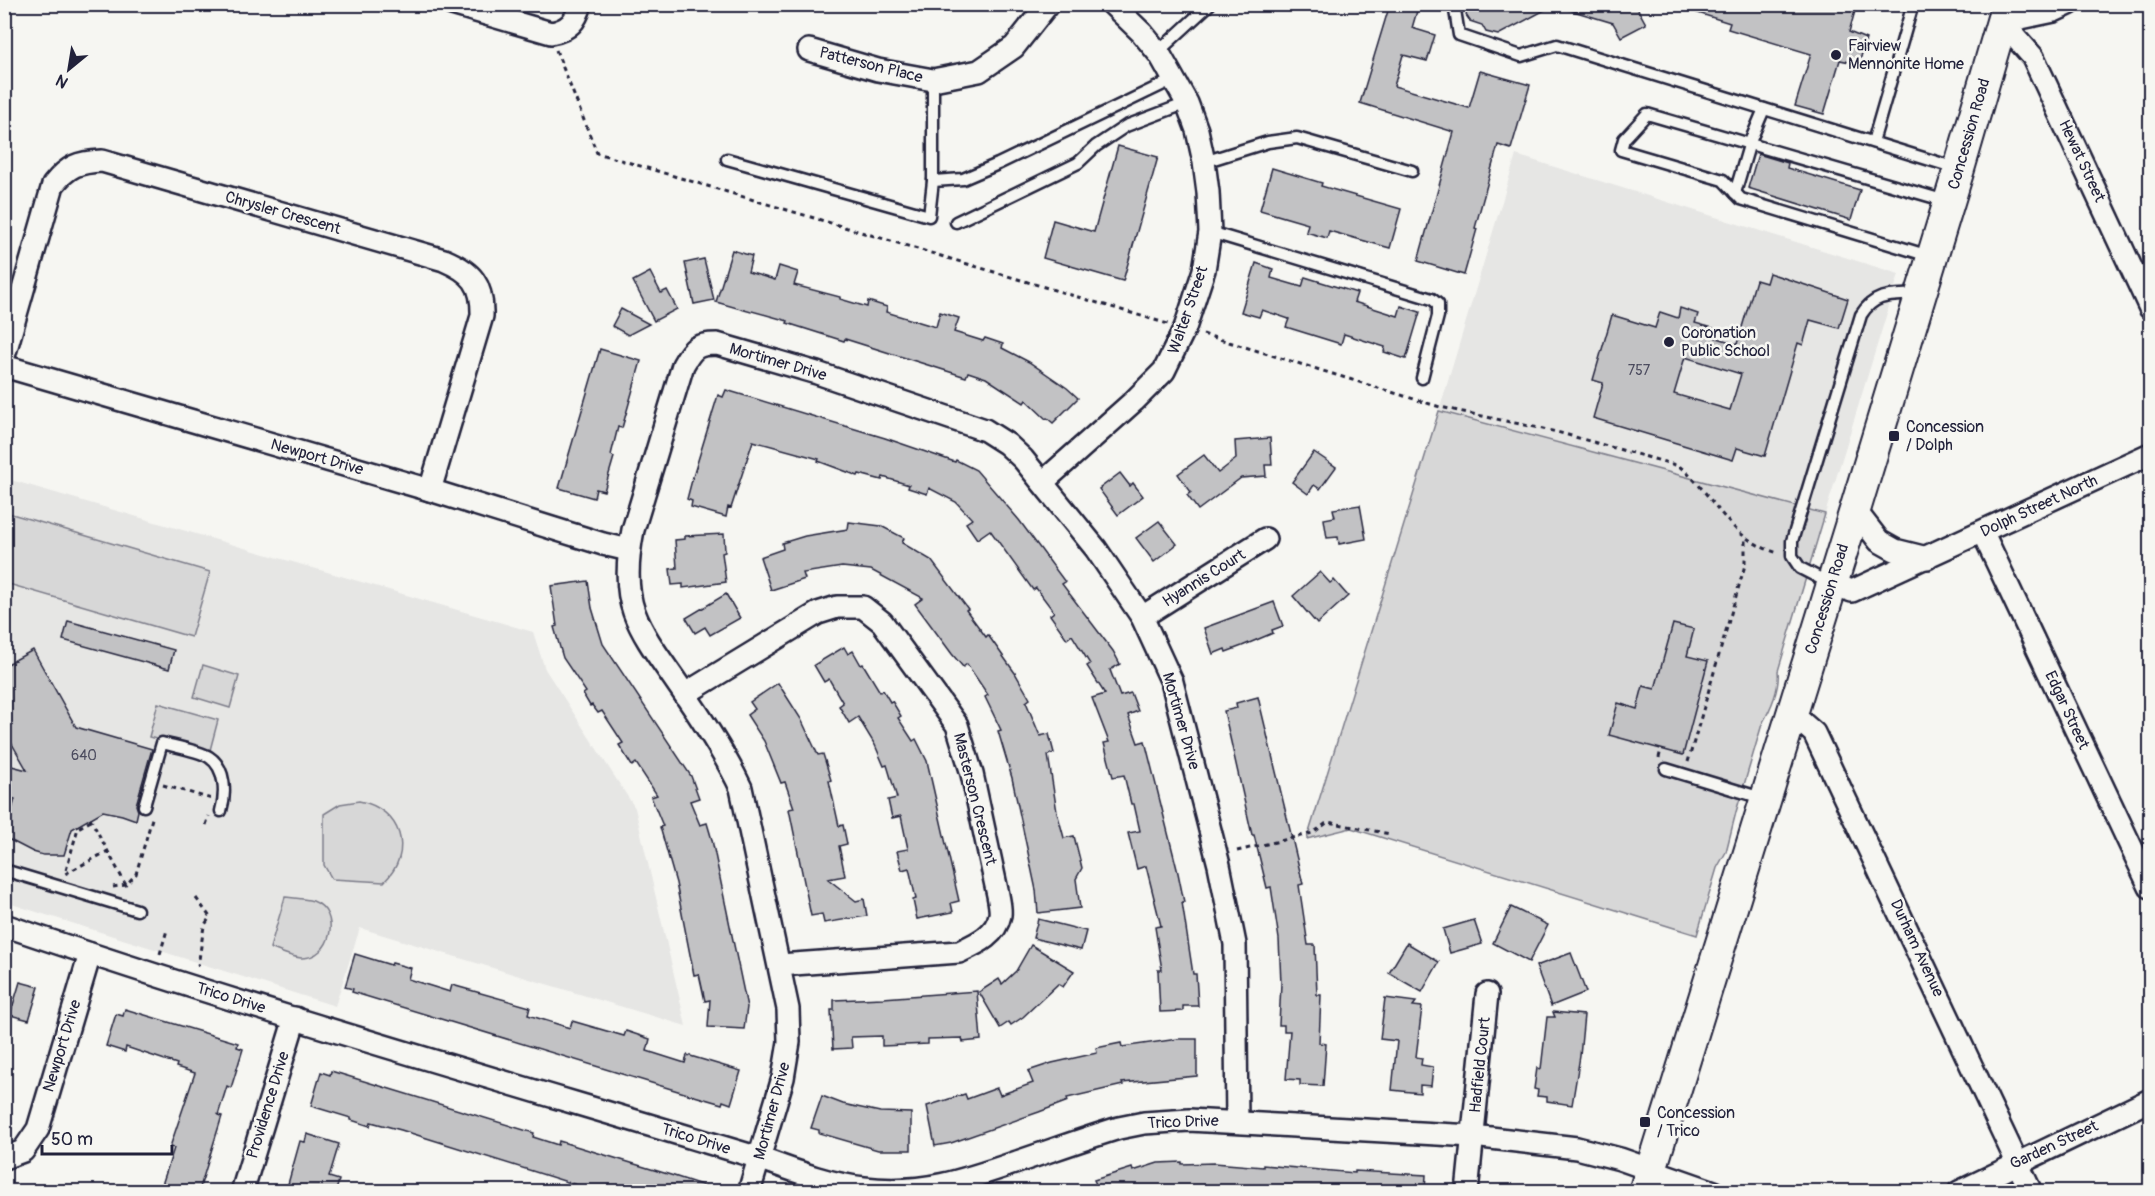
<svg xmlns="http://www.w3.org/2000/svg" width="2155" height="1196" viewBox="0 0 2155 1196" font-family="Pangolin,sans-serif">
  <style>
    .built { fill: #e6e6e4 }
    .green { fill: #d7d7d7; stroke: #7c7c89; stroke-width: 1.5 }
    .building { fill: #c2c2c4; stroke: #22223b; stroke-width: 1.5; fill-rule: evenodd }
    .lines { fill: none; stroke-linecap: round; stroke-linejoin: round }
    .lane-casing { stroke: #22223b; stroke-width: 15 }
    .street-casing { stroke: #22223b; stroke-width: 26 }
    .secondary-casing { stroke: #22223b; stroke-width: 34 }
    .path { stroke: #22223b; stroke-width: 3; stroke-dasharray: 4.5 4.5; stroke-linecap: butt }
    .lane { stroke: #f6f6f2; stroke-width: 10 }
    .street { stroke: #f6f6f2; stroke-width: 21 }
    .secondary { stroke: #f6f6f2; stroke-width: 30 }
    .poi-dot { fill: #22223b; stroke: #f6f6f2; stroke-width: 2 }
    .labels { text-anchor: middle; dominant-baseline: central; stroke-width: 5; stroke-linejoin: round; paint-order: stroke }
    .number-label { font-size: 14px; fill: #4a4a5d }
    .poi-label { font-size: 16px; fill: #22223b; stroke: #f6f6f2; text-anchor: start }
    .street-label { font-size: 16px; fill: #22223b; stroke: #f6f6f2 }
  </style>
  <rect width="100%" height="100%" fill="#f6f6f2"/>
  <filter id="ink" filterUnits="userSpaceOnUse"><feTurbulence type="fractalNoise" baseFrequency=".0167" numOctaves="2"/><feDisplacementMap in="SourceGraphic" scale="12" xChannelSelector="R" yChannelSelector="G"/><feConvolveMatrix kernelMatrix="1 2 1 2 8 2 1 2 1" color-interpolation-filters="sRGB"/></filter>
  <g filter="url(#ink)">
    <g class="built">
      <polygon points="1516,155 1899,274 1825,514 1439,411"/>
      <polygon points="4,478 533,632 545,669 635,808 686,1026 360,928 335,1006 5,902"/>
    </g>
    <g class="green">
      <path d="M 1439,411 L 1825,514 L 1778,671 C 1780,688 1770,710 1762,724 L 1736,812 L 1726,852 L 1717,868 L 1697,935 L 1351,828 L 1307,839 Z"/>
      <polygon points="5,512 210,572 191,637 5,583"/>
      <polygon points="203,665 239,676 230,708 194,697"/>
      <polygon points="158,703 218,720 209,754 149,737"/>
      <path d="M 359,801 C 401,809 415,852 384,882 L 332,879 L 324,865 L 324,814 L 340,804 Z"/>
      <path d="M 285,897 C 294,898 304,898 313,901 C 342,912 332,959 301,958 C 291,957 280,952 270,948 Z"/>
    </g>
    <g class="building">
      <polygon points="1390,4 1419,4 1412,28 1435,35 1427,61 1403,55 1394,86 1469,108 1480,71 1530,85 1511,149 1498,145 1475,228 1477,229 1464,275 1418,261 1454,132 1360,103"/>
      <polygon points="1469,4 1556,4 1498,35 1486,32 1482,25 1470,21 1466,15"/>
      <polygon points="1563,4 1635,4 1646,24 1621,37 1613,23 1563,8"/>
      <polygon points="1682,4 1857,4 1849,32 1866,39 1859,64 1840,60 1824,114 1795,106 1811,54 1728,29 1730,23 1682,8"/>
      <polygon points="1118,146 1158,157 1123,281 1043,258 1053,220 1094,232"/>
      <polygon points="1758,154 1788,163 1787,168 1860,190 1851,220 1748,188"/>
      <polygon points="1272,168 1322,183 1321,186 1401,209 1390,248 1329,231 1327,238 1306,232 1308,224 1260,210"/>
      <polygon points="732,250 752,256 748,272 775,280 779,266 798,272 794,285 840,297 840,299 867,307 868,301 887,307 886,312 936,327 940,312 959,318 954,332 983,341 985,338 1003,344 1002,348 1029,362 1067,388 1078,398 1053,423 1047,418 1046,419 1026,400 1024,403 986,378 968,372 966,377 845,339 844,341 787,323 788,321 752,311 751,312 716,302"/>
      <polygon points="704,259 714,300 694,304 685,263"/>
      <polygon points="1256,263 1273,269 1271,278 1302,287 1305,277 1357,293 1354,302 1398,316 1401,306 1420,312 1406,359 1384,352 1385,347 1344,334 1341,344 1286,327 1289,319 1262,310 1259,317 1241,312"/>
      <polygon points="650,272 661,293 667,290 677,309 654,321 633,281"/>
      <path d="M 1769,273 L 1848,299 L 1839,328 L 1810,320 L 1803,345 L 1798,343 L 1765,456 L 1737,448 L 1733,460 L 1593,418 L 1603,383 L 1593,380 L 1612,315 L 1655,328 L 1660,312 L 1678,318 L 1680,308 L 1698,314 L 1695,323 L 1713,328 L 1711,336 L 1737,344 L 1756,280 L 1766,283 ZM 1685,357 L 1741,374 L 1730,410 L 1674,394 Z"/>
      <polygon points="621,309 649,324 628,335 612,326"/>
      <polygon points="600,349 641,361 622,428 618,427 611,455 614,457 604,491 596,489 594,498 559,488"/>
      <polygon points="726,390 885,438 955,462 956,460 976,470 1019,520 1065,582 1062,584 1113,651 1120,664 1110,670 1120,696 1131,693 1138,711 1128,715 1138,743 1145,741 1178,873 1184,902 1182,902 1193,974 1196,974 1198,1006 1183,1006 1183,1011 1160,1012 1158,970 1162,970 1155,927 1161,926 1146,866 1137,869 1128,833 1140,831 1134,804 1131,804 1124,775 1113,777 1104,743 1109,742 1092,698 1105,694 1087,666 1090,664 1072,635 1067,639 1050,615 1054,612 1036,588 1033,590 990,530 977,539 966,523 972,519 956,502 929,488 927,494 908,488 909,485 883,477 882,480 859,474 858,476 818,461 819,459 753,441 731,508 728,507 726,517 691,507 692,501 687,499 692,480 718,395 723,397"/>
      <polygon points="1270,438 1272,465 1265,465 1266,476 1241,478 1198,510 1187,495 1191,492 1178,474 1204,455 1218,473 1236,459 1235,441"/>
      <polygon points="1314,452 1336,467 1320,489 1314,485 1308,494 1292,482"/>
      <polygon points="1120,473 1130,486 1133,483 1143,496 1118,515 1099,489"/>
      <polygon points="1360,505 1366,539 1339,544 1338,537 1327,538 1324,519 1335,517 1333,509"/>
      <polygon points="1159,521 1177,544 1154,562 1136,538"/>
      <polygon points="849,522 881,526 904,538 902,543 931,560 968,609 966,610 986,637 988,635 1015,673 1030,699 1026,702 1040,736 1049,734 1054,753 1048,755 1057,812 1064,838 1074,836 1082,868 1076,879 1080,908 1038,913 1036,890 1012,778 998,731 1001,730 985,697 988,695 967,664 963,667 952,654 915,604 923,598 871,570 842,567 803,573 805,579 771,590 760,557 783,549 782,543 805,536 848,529"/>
      <polygon points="724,534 725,552 722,553 726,582 683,588 683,584 672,585 670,569 677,568 675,540 685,539 685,536"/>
      <polygon points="1320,572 1330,583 1334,580 1348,596 1317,624 1293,596"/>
      <polygon points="588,581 592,608 603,644 691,776 699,798 690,801 700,825 707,823 712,840 747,1007 744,1029 708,1027 710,1000 705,1001 699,974 694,975 676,883 660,827 663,826 651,797 657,795 636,763 632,766 619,745 623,743 602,711 598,713 592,705 590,706 583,694 586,692 563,658 554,627 557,626 551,586"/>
      <polygon points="726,594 740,618 710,635 705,627 695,633 686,618"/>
      <polygon points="1274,602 1283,626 1272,630 1273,633 1242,646 1226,652 1225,649 1213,654 1204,628"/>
      <polygon points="68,621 174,650 169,669 63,640"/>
      <polygon points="1673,624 1694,629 1687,656 1708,661 1683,755 1609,735 1618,703 1637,709 1643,686 1655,689"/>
      <polygon points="844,647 848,654 853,651 861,665 863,664 880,692 883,690 890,702 892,701 901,716 898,718 913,741 916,739 927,761 959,901 951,903 953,912 917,919 913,900 916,899 909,868 902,870 897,851 908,849 901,816 892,818 888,800 897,798 887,765 884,766 875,745 858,717 849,723 839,706 843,703 829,679 824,682 814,665"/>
      <polygon points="33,650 76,727 152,749 136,805 138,811 136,820 122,815 103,811 72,829 64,855 43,855 33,852 4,837 15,799 4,796 4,764 27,770 4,730 4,666"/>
      <polygon points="778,683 801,719 818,755 823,754 831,780 829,781 839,826 843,825 847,844 839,846 845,876 828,879 856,901 864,899 867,916 824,923 822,914 811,916 789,809 794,808 785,782 781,783 764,741 747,715 755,709 750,702"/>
      <polygon points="1258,697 1303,884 1299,885 1308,945 1315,945 1317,995 1321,995 1319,1043 1326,1044 1323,1086 1300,1085 1300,1080 1286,1079 1290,1031 1284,1031 1284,1025 1279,1025 1281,983 1279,939 1271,887 1267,888 1254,835 1252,835 1224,711 1237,708 1236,703"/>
      <polygon points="1511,907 1548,925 1529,962 1493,943"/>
      <polygon points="1038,919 1086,931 1081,950 1033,938"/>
      <polygon points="1474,920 1482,944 1450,953 1443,929"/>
      <polygon points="1407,943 1439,962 1422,992 1389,973"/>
      <polygon points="1031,945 1074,971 1063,987 1058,984 1023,1017 1011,1025 1009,1022 1000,1028 979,992 999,979 1002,984 1016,971"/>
      <polygon points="1571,953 1586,992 1551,1006 1536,966"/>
      <polygon points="355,954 391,965 392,963 411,968 408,979 450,992 452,985 530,1007 528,1015 570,1028 572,1021 624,1036 626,1031 650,1039 647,1051 685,1063 687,1055 741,1071 731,1104 723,1101 722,1104 691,1095 352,992 353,989 345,987"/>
      <polygon points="20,982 39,987 29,1020 10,1015"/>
      <polygon points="977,991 981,1040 963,1042 962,1038 928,1039 928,1044 882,1046 882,1036 851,1037 852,1048 833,1049 831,1010 834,1010 834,1000 883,998"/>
      <polygon points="1385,998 1416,1002 1413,1006 1422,1007 1416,1057 1422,1058 1421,1065 1433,1067 1431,1086 1420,1085 1420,1093 1392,1090 1397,1041 1380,1039"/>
      <polygon points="125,1009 238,1043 237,1047 243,1049 231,1088 227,1086 218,1115 222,1116 199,1191 160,1191 174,1148 170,1147 195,1073 176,1067 177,1064 126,1047 125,1052 106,1046 116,1014 123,1016"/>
      <polygon points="1553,1012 1584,1015 1580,1056 1572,1105 1547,1101 1547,1097 1537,1096 1538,1090 1534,1089 1537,1068 1541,1069 1547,1017 1555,1017"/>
      <polygon points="1178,1039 1197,1039 1197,1076 1122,1083 1123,1085 1067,1098 1068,1101 1039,1112 951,1143 935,1146 927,1106 965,1094 967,1099 997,1088 1000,1095 1033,1083 1028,1071 1052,1063 1097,1053 1096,1048 1121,1043 1122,1047"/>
      <polygon points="331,1071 534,1133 533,1137 558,1145 559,1141 674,1176 711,1188 711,1191 596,1191 401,1130 371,1122 370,1126 351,1120 351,1118 311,1106 321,1072 330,1075"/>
      <polygon points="822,1096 843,1104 880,1112 911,1113 911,1150 878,1150 819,1133 819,1130 811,1128"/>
      <polygon points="307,1134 339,1144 329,1177 339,1180 336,1191 313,1191 288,1184 300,1141 305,1142"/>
      <polygon points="1182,1162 1182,1164 1214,1163 1263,1167 1263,1165 1355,1173 1355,1171 1426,1175 1425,1191 1366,1187 1366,1191 1099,1191 1094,1180 1132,1168 1133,1171 1158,1163"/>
    </g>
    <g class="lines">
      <defs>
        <g id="lane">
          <polyline points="1454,4 1459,35 1521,56 1557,45 1956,168"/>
          <polyline points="1158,52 1210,4"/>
          <polyline points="1873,142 1913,4"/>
          <polyline points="727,159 929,216 933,181 963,179 998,164 1174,79"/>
          <polyline points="1204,162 1268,142 1297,138 1412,171"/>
          <polyline points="933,181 933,80"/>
          <polyline points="1735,193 1750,142 1764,109"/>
          <polyline points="956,222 1078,163 1096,146 1126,126 1187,103"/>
          <polyline points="1210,232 1432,299 1438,304 1438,316 1422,378"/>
          <polyline points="1929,256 1741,199 1723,180 1621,150 1624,139 1647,114 1946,201"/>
          <path d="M 1831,584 L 1800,568 L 1792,556 L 1792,541 L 1861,315 C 1875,292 1893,296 1918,294"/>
          <polyline points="1666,769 1765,799"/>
          <path d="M 144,806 L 162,743 C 173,746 200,751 209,757 C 226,768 226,794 221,811"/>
          <polyline points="4,870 137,910"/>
        </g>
        <g id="street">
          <path d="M 452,4 L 551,33 C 569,30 576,21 581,4"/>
          <polyline points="2002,22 2033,57 2150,308"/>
          <polyline points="2002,22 2054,11 2069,4"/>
          <polyline points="809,50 878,70 933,80 979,71 1014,47 1048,4"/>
          <path d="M 4,356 L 53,185 C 68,166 78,162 102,161 L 444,260 C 472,272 483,284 482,316 L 430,490"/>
          <polyline points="4,366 430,490 603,544 629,550"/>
          <polyline points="1043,482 1134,401 1164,371 1185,328 1204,270 1210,232 1208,192 1204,162 1197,130 1187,103 1160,55 1142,33 1112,4"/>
          <polyline points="1855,510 1879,541 1895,550 1927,558"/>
          <polyline points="1983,533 2150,887"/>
          <polyline points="1832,584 1852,591 2150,454"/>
          <polyline points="1142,617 1265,539"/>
          <path d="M 685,694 L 818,613 L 837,607 L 863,607 L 882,622 L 957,725 L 972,774 L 998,895 C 999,901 1001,909 1000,915 C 996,936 976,944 959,952 L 780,965"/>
          <polyline points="1791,713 1814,733 2031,1192"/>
          <path d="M 4,925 C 253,1010 507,1082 759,1158 C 792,1170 828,1184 864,1188 C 923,1195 965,1180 1020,1161 C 1053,1150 1086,1138 1119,1128 L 1144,1123 L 1189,1120 L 1473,1136 L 1577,1148 L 1620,1159 L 1714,1192"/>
          <polyline points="4,1158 23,1151 38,1129 90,954"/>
          <polyline points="242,1192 295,1018"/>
          <path d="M 749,1192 L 783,1078 L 789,1042 L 788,1009 L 741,788 C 724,752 702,719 679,686 C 663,662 644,639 634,612 C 625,587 628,555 633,530 L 683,365 C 693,347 697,344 717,344 L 817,373 L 985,430 L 1007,444 L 1023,459 L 1096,549 L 1142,617 L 1172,682 L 1219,865 L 1235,944 L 1237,1122"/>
          <polyline points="1467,1192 1487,994"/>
          <polyline points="1959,1192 2150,1100"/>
        </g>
        <polyline id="secondary" points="1644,1192 1855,510 1959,169 2007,4"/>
      </defs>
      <use href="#lane" class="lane-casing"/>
      <use href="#street" class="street-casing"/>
      <use href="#secondary" class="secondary-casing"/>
      <g class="path">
        <polyline points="556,50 597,153 1168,324"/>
        <path d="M 1203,334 L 1440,407 L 1557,432 L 1679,466 C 1717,496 1724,537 1778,553"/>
        <polyline points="1659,758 1661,749"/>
        <polyline points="1688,762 1745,565 1745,538"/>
        <polyline points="163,785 212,799"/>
        <polyline points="90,818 128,889"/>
        <polyline points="91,821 78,828 65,874 108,851"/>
        <polyline points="206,825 209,816"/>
        <polyline points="4,827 12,802"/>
        <polyline points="1237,851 1313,833 1328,822 1390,834"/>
        <polyline points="113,887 126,885 136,874 153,815"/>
        <polyline points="196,898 210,917 204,926 198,966"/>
        <polyline points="160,954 167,930"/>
      </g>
      <use href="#lane" class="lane"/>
      <use href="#street" class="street"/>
      <use href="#secondary" class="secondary"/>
    </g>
  </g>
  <g class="poi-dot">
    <circle cx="1836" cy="55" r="6"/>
    <circle cx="1669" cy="342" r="6"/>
    <rect x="1888" y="430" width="12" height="12" rx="3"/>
    <rect x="1639" y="1116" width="12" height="12" rx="3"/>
  </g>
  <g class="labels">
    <g class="number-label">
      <text x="1639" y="370">757</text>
      <text x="84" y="755">640</text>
    </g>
    <g class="poi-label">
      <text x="1848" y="46">Fairview<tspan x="1848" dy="18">Mennonite Home</tspan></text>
      <text x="1681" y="333">Coronation<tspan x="1681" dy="18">Public School</tspan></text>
      <text x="1906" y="427">Concession<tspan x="1906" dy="18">/ Dolph</tspan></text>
      <text x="1657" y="1113">Concession<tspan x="1657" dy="18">/ Trico</tspan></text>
    </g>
    <g class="street-label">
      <text transform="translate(871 65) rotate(14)">Patterson Place</text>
      <text transform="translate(1969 134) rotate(-74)">Concession Road</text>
      <text transform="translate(2082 161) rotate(65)">Hewat Street</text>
      <text transform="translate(283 213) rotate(16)">Chrysler Crescent</text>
      <text transform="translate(1188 310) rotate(-71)">Walter Street</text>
      <text transform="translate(778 362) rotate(16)">Mortimer Drive</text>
      <text transform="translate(317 457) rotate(16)">Newport Drive</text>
      <text transform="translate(2039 506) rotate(-25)">Dolph Street North</text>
      <text transform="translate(1204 578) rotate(-32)">Hyannis Court</text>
      <text transform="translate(1827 599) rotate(-73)">Concession Road</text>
      <text transform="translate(2067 710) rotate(65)">Edgar Street</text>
      <text transform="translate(1181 721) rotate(74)">Mortimer Drive</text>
      <text transform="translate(975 799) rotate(76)">Masterson Crescent</text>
      <text transform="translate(1917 948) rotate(65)">Durham Avenue</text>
      <text transform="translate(231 998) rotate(17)">Trico Drive</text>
      <text transform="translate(62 1046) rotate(-73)">Newport Drive</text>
      <text transform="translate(1480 1065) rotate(-84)">Hadfield Court</text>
      <text transform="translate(268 1105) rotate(-73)">Providence Drive</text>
      <text transform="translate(772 1111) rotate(-75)">Mortimer Drive</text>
      <text transform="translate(1183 1122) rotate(-2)">Trico Drive</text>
      <text transform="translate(696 1139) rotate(17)">Trico Drive</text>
      <text transform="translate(2054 1145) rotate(-25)">Garden Street</text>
    </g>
  </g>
  <rect width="2155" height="1196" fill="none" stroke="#f6f6f2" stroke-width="24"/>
  <rect x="12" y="12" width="2131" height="1172" fill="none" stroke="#22223b" stroke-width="2" filter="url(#ink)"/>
  <g transform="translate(69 69) rotate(210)" stroke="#f6f6f2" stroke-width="4.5" paint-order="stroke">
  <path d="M0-4.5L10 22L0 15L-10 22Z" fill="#22223b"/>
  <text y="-9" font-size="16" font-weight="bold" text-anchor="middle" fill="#22223b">N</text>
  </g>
  <path d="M42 1145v9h130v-9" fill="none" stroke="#22223b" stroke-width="3"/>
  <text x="51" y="1145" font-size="18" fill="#22223b" stroke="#f6f6f2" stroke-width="4.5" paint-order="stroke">50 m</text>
</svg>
